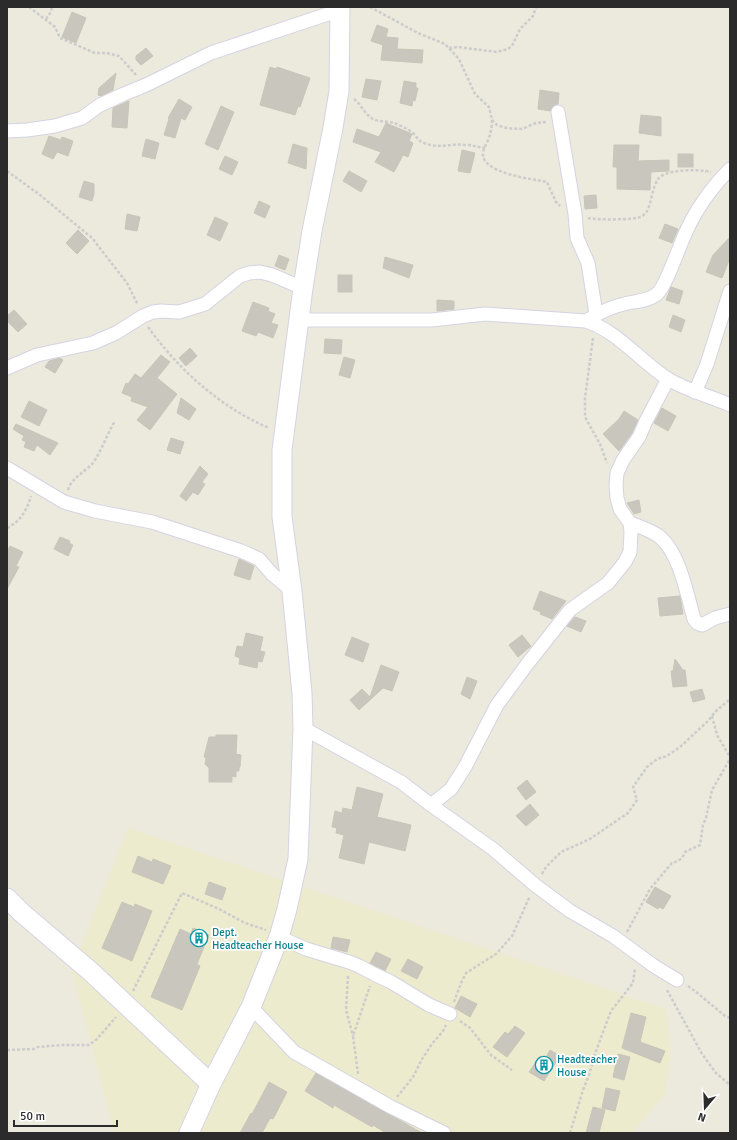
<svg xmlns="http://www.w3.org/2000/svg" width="737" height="1140" viewBox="0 0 737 1140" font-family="Signika,sans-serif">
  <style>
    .education { fill: #edebcd }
    .building { fill: #c8c6bd; stroke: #c8c6b7 }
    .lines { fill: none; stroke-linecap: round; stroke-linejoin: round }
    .street-casing { stroke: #d4d3e3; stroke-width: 15 }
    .secondary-casing { stroke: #d4d3e3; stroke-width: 21 }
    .path { stroke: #ccc; stroke-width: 2.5; stroke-dasharray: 3 2; stroke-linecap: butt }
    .street { stroke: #fff; stroke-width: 13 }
    .secondary { stroke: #fff; stroke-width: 19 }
    .labels { text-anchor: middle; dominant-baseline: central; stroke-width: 3.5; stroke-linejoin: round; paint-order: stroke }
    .culture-label { font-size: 11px; fill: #0d838f; stroke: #fff; text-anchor: start }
  </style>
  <rect width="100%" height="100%" fill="#eceadd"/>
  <polygon class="education" points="128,828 666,1009 671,1055 665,1094 632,1133 114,1133 72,970"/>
  <g class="building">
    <polygon points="72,12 86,18 76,43 62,37"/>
    <polygon points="377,25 388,29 386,37 398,38 397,49 423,50 422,63 381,60 383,44 383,45 371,41"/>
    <polygon points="146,48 153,56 141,65 136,60 136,56"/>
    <polygon points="270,67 276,69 277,67 310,78 300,107 298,106 295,115 260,105"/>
    <polygon points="116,73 113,90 101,96 98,95 99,88"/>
    <polygon points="366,79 381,81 377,100 362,97"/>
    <polygon points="404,81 416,83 416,88 418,88 415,101 413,100 412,106 400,103"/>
    <polygon points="540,90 559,93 558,104 553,106 550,111 538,109"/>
    <polygon points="179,99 192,107 185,120 181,118 175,138 164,135 169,119 168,118"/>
    <polygon points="129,101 127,128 112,127 113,108"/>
    <polygon points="221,106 234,112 218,150 205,144"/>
    <polygon points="641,115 661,117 661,136 639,133"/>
    <polygon points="386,123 412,134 409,141 413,143 408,157 403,155 394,172 375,162 381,152 353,142 357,129 379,137"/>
    <polygon points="49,136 61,140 62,137 73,141 68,156 57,152 53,159 42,154"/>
    <polygon points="146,139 159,143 155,159 142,156"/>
    <polygon points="293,144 307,148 306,169 288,163"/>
    <polygon points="614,145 639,145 638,161 669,160 669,171 651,172 650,190 617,189 617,167 613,167"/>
    <polygon points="462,150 475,153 470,173 458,171"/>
    <rect x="678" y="154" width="15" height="13"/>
    <polygon points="225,156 238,162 232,175 219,169"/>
    <polygon points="349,171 367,181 361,192 343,181"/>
    <polygon points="84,181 94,184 94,194 92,201 79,197"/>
    <polygon points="596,195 597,208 585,209 584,196"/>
    <polygon points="259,201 270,206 265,218 254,213"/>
    <polygon points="127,214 140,217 137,231 125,229"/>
    <polygon points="215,217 228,223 220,241 207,235"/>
    <polygon points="665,224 678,229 672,243 659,238"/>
    <polygon points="78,230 89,241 77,254 66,243"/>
    <polygon points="730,237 730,258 722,278 706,272 713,255"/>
    <polygon points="279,255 289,259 285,270 275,266"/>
    <polygon points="385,257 413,265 409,278 383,268"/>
    <rect x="338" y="275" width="14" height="17"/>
    <polygon points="671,287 683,291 679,304 666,300"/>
    <polygon points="437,300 454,301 454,309 437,311"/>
    <polygon points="253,302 269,308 268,311 275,314 271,323 278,325 273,338 258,332 256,336 242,331"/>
    <polygon points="14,310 27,324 18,332 7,321 7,316"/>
    <polygon points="673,315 685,320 681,332 669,327"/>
    <polygon points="325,339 342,340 341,354 324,353"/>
    <polygon points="190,348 197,356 186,366 179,358"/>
    <polygon points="161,355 170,362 157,378 177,394 150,430 137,420 148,407 131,401 132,397 122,393 126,383 128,384 135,374 141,378"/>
    <polygon points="344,357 355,360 350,378 339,375"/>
    <polygon points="60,358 63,360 55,373 45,367 49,361"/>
    <polygon points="181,398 196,409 189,420 177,413"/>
    <polygon points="29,401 47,410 39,426 21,417"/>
    <polygon points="662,408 676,416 668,431 654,423"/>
    <polygon points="624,411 638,420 632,433 619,451 603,434 619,419"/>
    <polygon points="16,424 36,433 58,443 50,455 37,445 34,451 24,447 26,442 22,440 24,436 13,429"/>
    <polygon points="171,438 184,442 180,454 167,450"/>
    <polygon points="200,466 208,474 202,482 205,484 198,495 193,492 186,501 180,496"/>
    <polygon points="639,500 641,512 634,514 627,503"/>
    <polygon points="60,537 70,541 69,543 73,545 68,556 54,549"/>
    <polygon points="10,546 23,552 16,566 19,567 7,589 7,552"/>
    <polygon points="239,559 254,566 250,580 234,575"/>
    <polygon points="540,591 566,601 552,619 540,614 541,612 533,609"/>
    <polygon points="680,596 683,614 660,616 658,598"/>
    <polygon points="575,617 586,621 581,632 567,626"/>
    <polygon points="246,633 263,637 260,651 265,652 262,662 258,661 257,668 239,664 240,658 235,656 237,646 243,647"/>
    <polygon points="522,635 531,646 518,657 509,645"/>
    <polygon points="352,637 369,644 363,662 345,655"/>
    <polygon points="675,659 683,670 685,670 687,686 673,687 671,671 673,671"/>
    <polygon points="381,665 399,672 392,691 383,688 359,710 350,700 362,689 370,697"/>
    <polygon points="467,677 477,681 470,699 461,694"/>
    <polygon points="702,689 705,699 693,702 690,692"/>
    <polygon points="216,735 237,735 236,754 241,755 240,767 239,767 239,771 236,771 236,777 232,776 232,782 209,782 209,768 205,764 206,757 204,757 209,737 216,737"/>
    <polygon points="527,780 536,792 526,800 517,788"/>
    <polygon points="357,787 383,794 377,817 411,825 405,851 369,842 364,864 339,858 344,835 336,833 337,828 332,827 335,811 342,813 343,808 352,810"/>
    <polygon points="530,804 539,815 526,826 516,816"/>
    <polygon points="138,856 152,862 153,859 171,866 163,884 132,872"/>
    <polygon points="209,882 226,888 222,900 205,894"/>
    <polygon points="655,887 671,896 663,909 659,907 658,909 646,902"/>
    <polygon points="122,902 134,907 135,904 152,911 132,961 102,948"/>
    <polygon points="193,928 209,935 197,964 200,966 182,1010 151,997 180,929 191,934"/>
    <polygon points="333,937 350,940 347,952 331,948"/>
    <polygon points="376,952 391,959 385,971 370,963"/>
    <polygon points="408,959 423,967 417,979 401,971"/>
    <polygon points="461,996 477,1004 470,1017 455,1008"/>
    <polygon points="631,1013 646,1017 640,1042 665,1051 660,1063 622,1048"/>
    <polygon points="515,1026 525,1033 507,1057 493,1047 505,1032 508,1034"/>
    <polygon points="550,1050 560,1056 544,1081 529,1072 540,1056 545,1059"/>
    <polygon points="618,1054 630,1057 624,1080 613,1077"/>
    <polygon points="316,1073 401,1121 422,1133 386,1133 373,1125 372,1127 334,1105 333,1108 305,1091"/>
    <polygon points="269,1082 287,1092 273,1119 270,1118 262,1133 240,1133 251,1113 252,1114"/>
    <polygon points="606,1088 620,1091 615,1111 602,1108"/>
    <polygon points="593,1107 605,1110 599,1133 586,1133"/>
  </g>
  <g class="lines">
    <defs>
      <g id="street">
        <polyline points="558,112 575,214 577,238 588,263 596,314"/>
        <polyline points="7,131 27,130 55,126 82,118 100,105 124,94 146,85 211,53 340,10"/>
        <path d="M 299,320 L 432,320 L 485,314 L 586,321 C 619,332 640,361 668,379 C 688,391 710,396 730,405"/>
        <path d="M 586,321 C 598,313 614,306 628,303 C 638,301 648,301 657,294 C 666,286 679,247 685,234 C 696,209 711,188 730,169"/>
        <polyline points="7,368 37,355 93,343 116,333 143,316 153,312 161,311 179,312 205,304 240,276 249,273 260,272 272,275 303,288"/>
        <polyline points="695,392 707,364 730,291"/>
        <polyline points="7,468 64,502 95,511 152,522 241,551 259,559 272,574 292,591"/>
        <path d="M 630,523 C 640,527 651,530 660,537 C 680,554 687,595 694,619 L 697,623 L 702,625 L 715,618 L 730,614"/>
        <polyline points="303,728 401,782 431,805 493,849 535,885 570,911 613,936 654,966 677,980"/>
        <polyline points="431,805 451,789 465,767 497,705 528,663 570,610 608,583 625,562 630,552 631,532 630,523 620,509 617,498 616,485 617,473 623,460 639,437 646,421 668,379"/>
        <polyline points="279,937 306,949 349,962 359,966 374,974 391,982 429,1005 450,1014"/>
        <polyline points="251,1007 294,1052 391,1107 444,1133"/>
      </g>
      <g id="secondary">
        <polyline points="7,898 22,913 90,971 211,1084"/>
        <polyline points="189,1133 211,1084 251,1007 279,937 287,909 298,859 303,728 302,693 292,591 282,517 282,450 303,288 312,231 333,128 339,91 340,7"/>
      </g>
    </defs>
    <use href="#street" class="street-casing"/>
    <use href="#secondary" class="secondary-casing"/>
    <g class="path">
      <polyline points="29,7 55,27 60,38 95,53 107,53 119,56 136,75"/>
      <polyline points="370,7 418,33 445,44 459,59 475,94 489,107 492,120 497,125 506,128 522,129 536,123 547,122"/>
      <polyline points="46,19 51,12 52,7"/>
      <polyline points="449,48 458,47 497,52 508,49 512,46 520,29 533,16 536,7"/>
      <path d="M 354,99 C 361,104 365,115 373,119 C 379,122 387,121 394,123 C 400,125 408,129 413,133 C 417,137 418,141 424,143 C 438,149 452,143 466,145 C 473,145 478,147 485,148"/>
      <path d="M 492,120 C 492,126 491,132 489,138 C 487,143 484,147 483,152 C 480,174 534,179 547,182 L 556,202 L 560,206"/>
      <polyline points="7,171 40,195 92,238 127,283 138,305"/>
      <path d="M 588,218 C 595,220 635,220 640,217 C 642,217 646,213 647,211 C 651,205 652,188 658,179 C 665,169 699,169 711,172"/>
      <path d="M 148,327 C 179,370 220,407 269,428"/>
      <polyline points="593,338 585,398 585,417 600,444 607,463"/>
      <path d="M 68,490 C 71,478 85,472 93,463 C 102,450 107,434 115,421"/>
      <path d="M 7,528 C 20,522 27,510 31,496"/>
      <polyline points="712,716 717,735 730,757"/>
      <polyline points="542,874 546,867 561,852 590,839 628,813 637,800 633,787 647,767 657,759 667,756 680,747 708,721 715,712 730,699"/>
      <polyline points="627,932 650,889 672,863 678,861 682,858 685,852 700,845 703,825 706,818 712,790 730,759"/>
      <polyline points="348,976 346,1010 353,1036"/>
      <polyline points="688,986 695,991 725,1016 730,1018"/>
      <polyline points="667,990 702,1054 716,1073 730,1085"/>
      <polyline points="133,991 182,893 219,909 245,923 266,930"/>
      <polyline points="454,1002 461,983 466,973 496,954 512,936 530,896"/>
      <polyline points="460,1021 470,1028 491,1055 512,1070"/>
      <polyline points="7,1050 34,1049 38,1047 62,1045 89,1045 97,1039 116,1017"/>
      <polyline points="358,1074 353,1036 370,986"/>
      <polyline points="397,1097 413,1077 422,1059 432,1044 443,1031 446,1025"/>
      <polyline points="570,1133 583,1090 589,1075 595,1054 603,1032 611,1011 633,983 635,968"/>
    </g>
    <use href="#street" class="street"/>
    <use href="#secondary" class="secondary"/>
  </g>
  <defs>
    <symbol id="building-ring" viewBox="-11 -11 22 22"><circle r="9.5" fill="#fff" stroke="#0f9aa8" stroke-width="1.5"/><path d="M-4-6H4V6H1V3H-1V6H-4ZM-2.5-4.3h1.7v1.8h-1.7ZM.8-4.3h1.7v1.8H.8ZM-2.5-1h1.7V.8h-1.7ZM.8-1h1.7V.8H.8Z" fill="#0f9aa8"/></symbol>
  </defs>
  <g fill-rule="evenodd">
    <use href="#building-ring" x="189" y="928" width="20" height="20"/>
    <use href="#building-ring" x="534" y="1055" width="20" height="20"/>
  </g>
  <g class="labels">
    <g class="culture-label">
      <text x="212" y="932">Dept.<tspan x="212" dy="13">Headteacher House</tspan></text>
      <text x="557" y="1059">Headteacher<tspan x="557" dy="13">House</tspan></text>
    </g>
  </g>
  <rect width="737" height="1140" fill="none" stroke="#2b2b2b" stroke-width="16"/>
  <g transform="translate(705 1108) rotate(199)" stroke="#ffffff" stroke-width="3" paint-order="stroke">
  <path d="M0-3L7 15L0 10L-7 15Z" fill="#2b2b2b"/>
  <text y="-6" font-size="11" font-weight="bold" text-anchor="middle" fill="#2b2b2b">N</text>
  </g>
  <path d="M14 1120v6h103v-6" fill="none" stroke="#2b2b2b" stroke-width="2"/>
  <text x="20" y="1120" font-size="12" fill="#2b2b2b" stroke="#ffffff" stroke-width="3" paint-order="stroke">50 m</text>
</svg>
